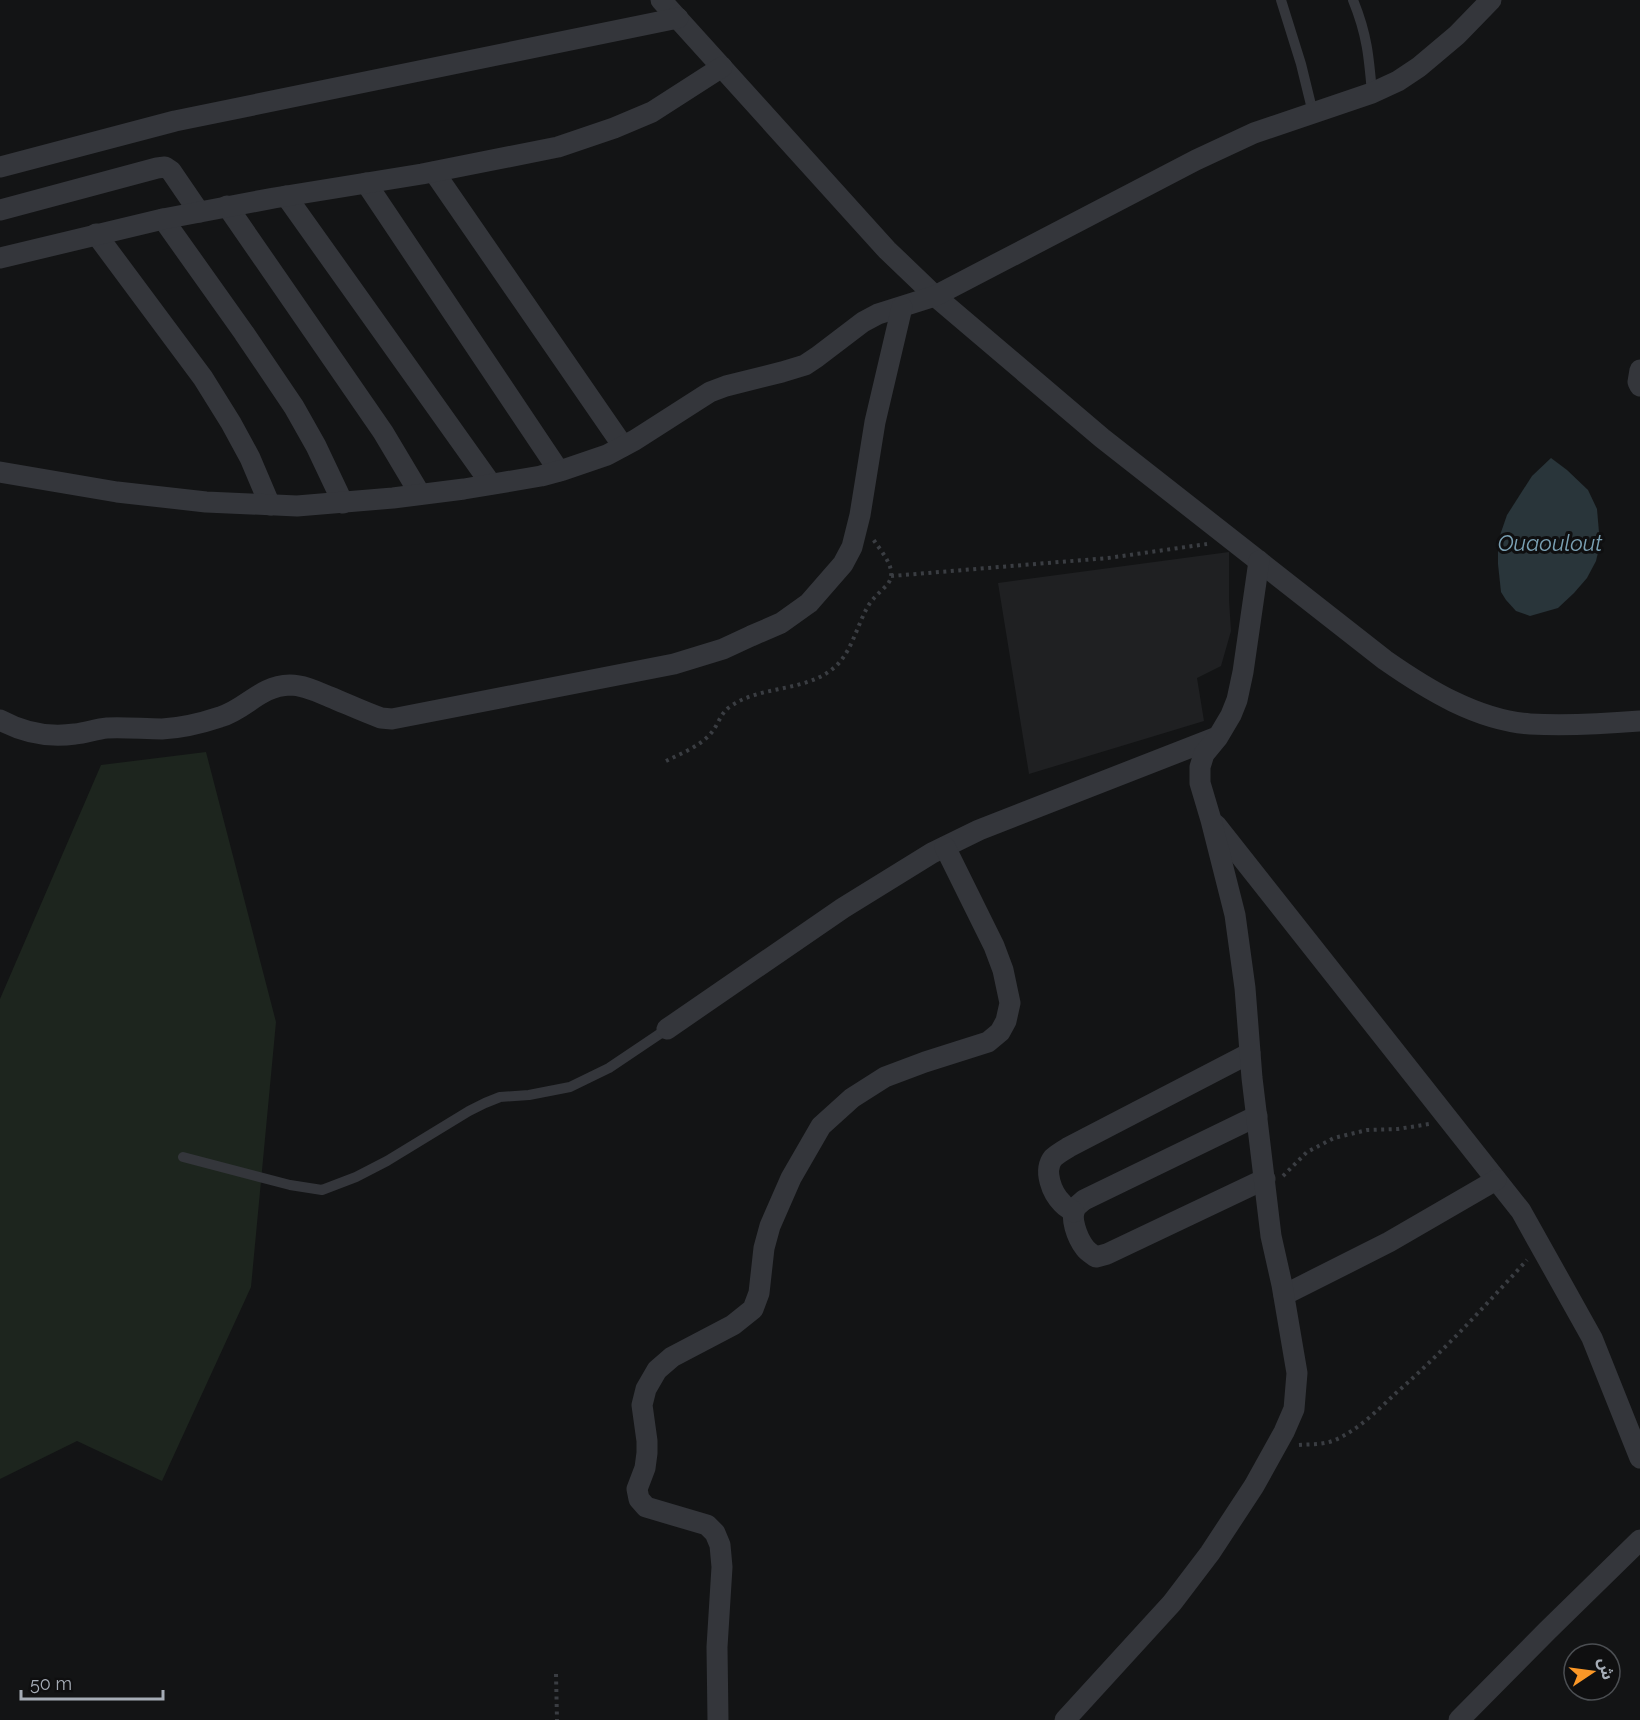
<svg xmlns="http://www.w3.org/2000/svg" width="1640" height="1720" viewBox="0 0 1640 1720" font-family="Raleway,'Noto Sans Arabic',sans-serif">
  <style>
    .built { fill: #1f2022 }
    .green { fill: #1d251e }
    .water { fill: #29353a }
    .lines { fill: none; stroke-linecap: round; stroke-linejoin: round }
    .path { stroke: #3a3d42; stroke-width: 4; stroke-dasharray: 3 4.5; stroke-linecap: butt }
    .service { stroke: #34363b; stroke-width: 10 }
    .minor { stroke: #34363b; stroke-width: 21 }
    .labels { text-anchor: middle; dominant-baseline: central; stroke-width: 6; stroke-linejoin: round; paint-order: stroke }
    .water-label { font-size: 22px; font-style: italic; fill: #7aa0b3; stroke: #0f0f10 }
  </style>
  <rect width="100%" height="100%" fill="#131415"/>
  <polygon class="built" points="1229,552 1229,600 1231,631 1221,666 1197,678 1204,721 1029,774 998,583"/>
  <polygon class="green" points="206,752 276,1022 251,1287 162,1481 77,1441 0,1479 0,999 101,765"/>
  <polygon class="water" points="1551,458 1567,470 1588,490 1597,509 1600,544 1596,561 1587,578 1574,593 1558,608 1530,616 1516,611 1506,600 1501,592 1498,564 1498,541 1507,515 1532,476"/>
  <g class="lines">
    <g class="path">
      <polyline points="891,576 1108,558 1207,544"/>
      <path d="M 666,761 C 682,753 701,746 712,732 C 719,723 721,712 731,706 C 763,684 808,693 837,665 C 852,650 857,626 867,608 C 871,600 878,594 885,587 C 901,572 882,553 873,539"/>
      <polyline points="1283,1176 1307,1152 1334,1138 1367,1130 1398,1129 1429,1124"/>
      <path d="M 1299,1445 C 1311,1444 1323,1445 1335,1440 C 1358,1430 1378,1410 1396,1393 C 1443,1352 1485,1306 1527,1260"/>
      <polyline points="556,1674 557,1720"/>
    </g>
    <g class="service">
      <polyline points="1281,0 1301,64 1313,113"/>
      <path d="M 1353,0 C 1367,34 1369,57 1372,93"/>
      <polyline points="183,1157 290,1185 322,1190 356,1177 387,1161 469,1111 485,1103 500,1097 529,1095 570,1087 609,1068 667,1029"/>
    </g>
    <g class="minor">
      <path d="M 661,0 L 887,250 L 935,296 L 1102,438 L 1385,660 C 1428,690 1477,720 1530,724 C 1567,726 1603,724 1640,721"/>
      <polyline points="0,167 175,121 678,18"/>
      <polyline points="434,172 623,446"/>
      <polyline points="366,183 559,471"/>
      <polyline points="286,196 491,484"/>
      <polyline points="227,206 383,432 420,494"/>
      <polyline points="0,210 157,168 165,167 171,171 199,212"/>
      <polyline points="163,219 244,333 294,407 316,446 343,503"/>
      <polyline points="96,234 203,378 231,423 250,458 270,505"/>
      <polyline points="0,258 163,219 274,198 422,174 558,147 614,128 652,112 722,67"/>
      <polyline points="1640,370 1638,382 1640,386"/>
      <polyline points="0,472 117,492 206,502 297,506 393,498 464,489 541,476 563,470 607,455 635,440 710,392 726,386 782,372 805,365 817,357 863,322 878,314 935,296 1196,160 1254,133 1372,93 1398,81 1419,67 1457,35 1491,0"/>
      <path d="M 0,720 C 24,733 48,738 75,734 C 86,733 96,729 107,728 C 125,727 144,729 162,729 C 182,728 202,723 220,717 C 247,709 259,686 290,685 C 304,685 318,692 330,697 C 347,704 364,712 381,718 L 392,719 L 674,664 L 723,649 L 751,636 L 781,623 L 809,603 L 843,564 L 852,547 L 860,515 L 875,422 L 902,307"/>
      <polyline points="1216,825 1521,1211 1592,1338 1640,1458"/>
      <polyline points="667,1029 843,908 932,853 979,830 1217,737"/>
      <path d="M 1257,1116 L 1084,1200 C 1083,1201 1078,1205 1077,1206 C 1068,1216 1078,1239 1085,1248 C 1088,1252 1092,1254 1096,1257 L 1107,1254 L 1265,1179"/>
      <path d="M 1074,1212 C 1070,1209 1065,1207 1062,1203 C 1052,1193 1043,1171 1053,1158 C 1057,1154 1064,1150 1069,1147 L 1250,1053"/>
      <polyline points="1284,1295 1389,1242 1496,1180"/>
      <polyline points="718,1720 717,1647 722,1567 720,1545 715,1533 707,1525 646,1507 639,1499 637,1489 645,1468 647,1453 647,1441 642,1405 646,1389 657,1370 672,1357 733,1325 753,1309 759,1293 764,1248 770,1226 791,1178 821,1126 852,1098 885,1077 925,1062 988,1042 1000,1032 1006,1021 1010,1003 1003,970 994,946 945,847"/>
      <polyline points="1065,1720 1172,1603 1210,1553 1254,1486 1284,1432 1294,1409 1297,1373 1282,1285 1271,1236 1252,1078 1245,988 1235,915 1211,820 1200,783 1200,767 1204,754 1218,737 1231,715 1237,700 1243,672 1259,561"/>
      <polyline points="1459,1720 1547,1631 1640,1540"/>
    </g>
  </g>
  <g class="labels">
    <g class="water-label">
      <text x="1550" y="543">Ouaoulout</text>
    </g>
  </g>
  <g transform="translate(1592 1672) rotate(77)"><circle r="28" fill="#0f0f10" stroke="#4b4e52" stroke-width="1.5"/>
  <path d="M0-4.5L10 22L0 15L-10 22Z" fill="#fa9727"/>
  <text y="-9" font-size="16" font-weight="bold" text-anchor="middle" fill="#a5acb6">ش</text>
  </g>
  <path d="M21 1690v9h142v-9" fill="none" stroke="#a5acb6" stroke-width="3"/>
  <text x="30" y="1690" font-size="18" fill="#a5acb6" stroke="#0f0f10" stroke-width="4.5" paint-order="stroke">50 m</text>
</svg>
